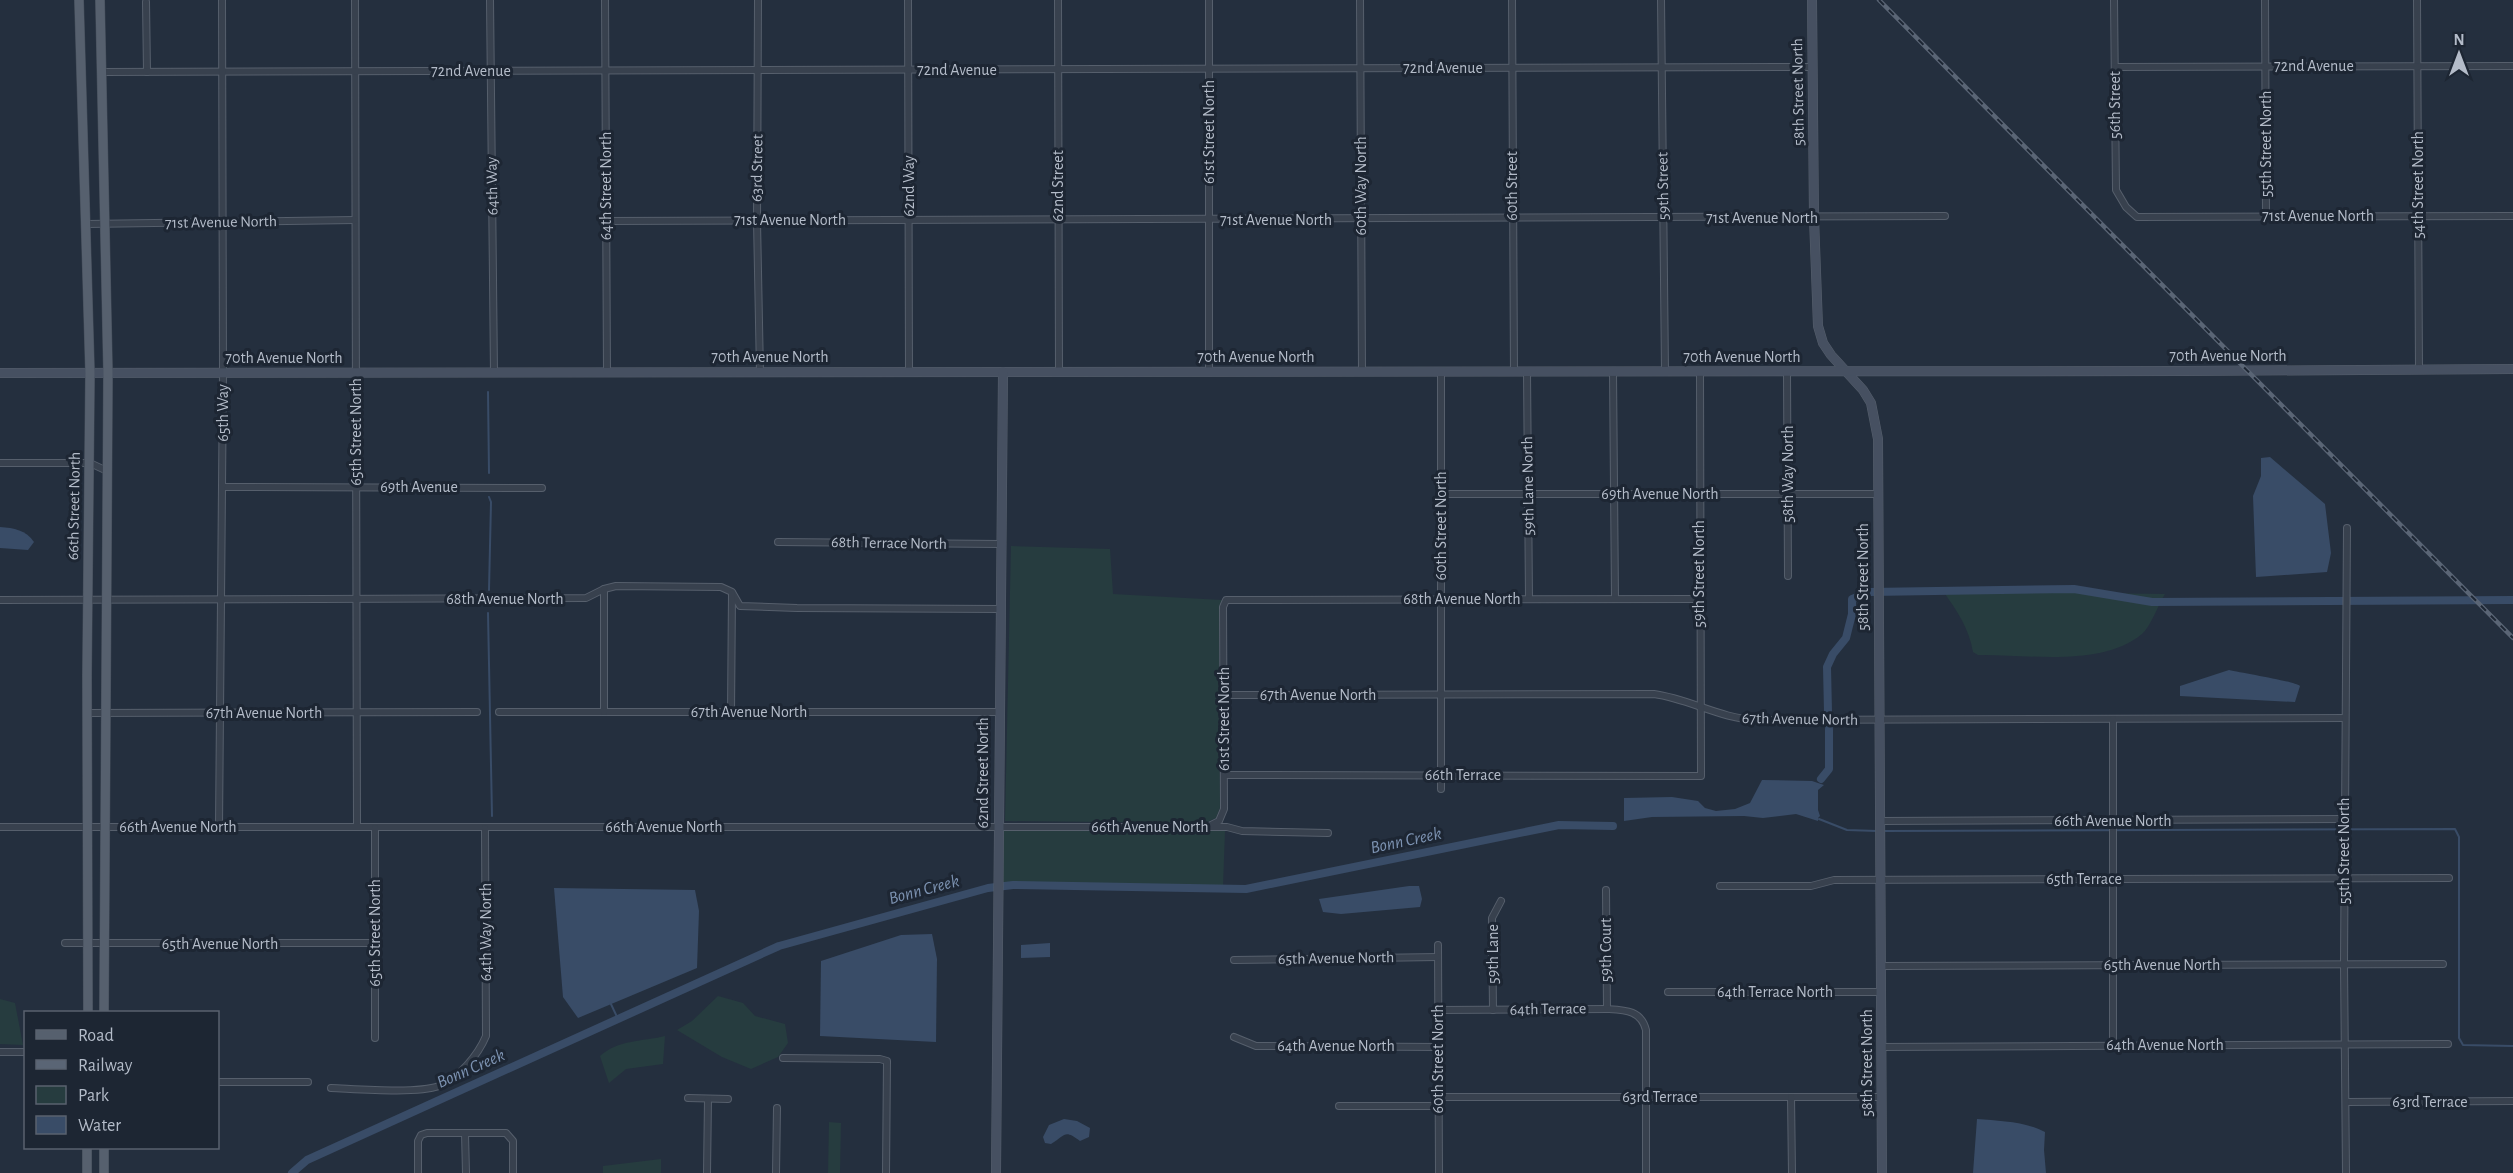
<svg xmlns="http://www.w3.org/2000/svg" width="2513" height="1173" viewBox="0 0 2513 1173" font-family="'Alegreya Sans',sans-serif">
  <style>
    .green { fill: #263c3f }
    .water { fill: #394c67 }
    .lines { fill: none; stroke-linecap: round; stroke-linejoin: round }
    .stream { stroke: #394c67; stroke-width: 2 }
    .canal { stroke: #394c67; stroke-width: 8 }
    .street-casing { stroke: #565f6c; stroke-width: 8 }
    .secondary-casing { stroke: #565f6c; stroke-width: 10 }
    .primary-casing { stroke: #414a57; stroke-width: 10 }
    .street { stroke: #38414e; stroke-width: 6 }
    .secondary { stroke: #465061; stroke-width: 9 }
    .primary { stroke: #56606e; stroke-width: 9 }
    .rail-casing { stroke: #5a6575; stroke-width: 4.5 }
    .rail { stroke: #1d2633; stroke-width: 2; stroke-dasharray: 7; stroke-linecap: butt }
    .labels { text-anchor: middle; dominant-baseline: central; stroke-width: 6; stroke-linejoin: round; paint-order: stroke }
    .street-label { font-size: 16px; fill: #b4bcc9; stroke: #1d2633 }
    .water-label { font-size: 18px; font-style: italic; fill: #7c92b1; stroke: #1d2633 }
  </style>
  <rect width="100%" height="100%" fill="#242f3e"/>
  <g class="green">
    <polygon points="1011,546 1110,549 1113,594 1222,600 1219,607 1220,808 1216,818 1205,823 1005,821"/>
    <path d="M 1943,591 L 2165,594 C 2158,605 2151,626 2142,634 C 2100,668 2028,654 1978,655 L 1973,652 C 1969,628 1957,611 1943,591 Z"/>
    <polygon points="1004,830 1225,831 1223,887 1003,884"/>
    <polygon points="718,996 743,1003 755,1016 785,1024 788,1043 778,1057 751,1069 722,1057 677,1030 692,1021"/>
    <polygon points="0,999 15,1003 23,1045 0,1044"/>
    <path d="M 665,1036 L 663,1064 L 626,1069 L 609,1083 L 600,1056 C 620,1039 641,1042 665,1036 Z"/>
    <polygon points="829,1122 841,1123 840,1173 828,1173"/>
    <polygon points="661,1159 661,1173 603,1173 603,1166"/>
  </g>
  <g class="water">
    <polygon points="2270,457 2325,504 2331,553 2327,572 2256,577 2253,496 2261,476 2261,458"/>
    <path d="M 0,527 C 14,528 26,530 34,542 L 28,550 L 0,548 Z"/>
    <path d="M 2229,670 C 2242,673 2293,681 2300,686 L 2295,702 L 2180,696 L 2180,686 Z"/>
    <polygon points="1762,780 1812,781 1824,785 1818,790 1818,810 1820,816 1818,818 1818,821 1796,814 1763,818 1744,816 1652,817 1624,821 1624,798 1672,797 1698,801 1705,808 1716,811 1735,809 1750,803"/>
    <polygon points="1409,886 1419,886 1422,899 1420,907 1341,914 1323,912 1319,899"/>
    <polygon points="554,888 695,890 699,911 697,968 578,1018 563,997"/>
    <polygon points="932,934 937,959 936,1042 820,1036 821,961 901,935"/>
    <polygon points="1050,943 1050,957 1021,958 1021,945"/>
    <path d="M 1064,1119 L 1077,1121 L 1090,1128 L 1089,1137 L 1080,1141 C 1064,1129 1066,1135 1051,1144 L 1045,1143 L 1043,1137 L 1049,1125 Z"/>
    <path d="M 1977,1119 C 1999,1121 2024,1121 2045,1132 L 2044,1150 L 2046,1173 L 1973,1173 Z"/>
  </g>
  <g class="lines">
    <g class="stream">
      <polyline points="488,392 489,473"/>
      <polyline points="489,497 491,502 489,590"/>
      <polyline points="488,613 492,816"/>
      <polyline points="1819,819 1847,830 1877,831"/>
      <polyline points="1883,831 2455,829 2459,837 2459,1038 2463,1045 2513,1046"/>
      <polyline points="610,1002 618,1019"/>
    </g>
    <g class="canal">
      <polyline points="1828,712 1827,667 1833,654 1846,638 1852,614 1852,599 1870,592 2074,589 2152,602 2513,600"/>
      <polyline points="1821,779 1829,769 1829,729"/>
      <polyline points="292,1173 307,1160 779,946 988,888 1013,885 1246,889 1559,825 1613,826"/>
    </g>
    <defs>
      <g id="street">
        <polyline points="355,0 357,827"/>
        <polyline points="490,0 494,373"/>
        <polyline points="605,0 607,373"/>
        <polyline points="758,0 757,221 760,373"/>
        <polyline points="908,0 909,372"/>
        <polyline points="1058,0 1059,372"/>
        <polyline points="1360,0 1362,372"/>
        <polyline points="1512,0 1514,372"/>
        <polyline points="1661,0 1665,372"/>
        <polyline points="2114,0 2116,190 2126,207 2137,217 2513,216"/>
        <polyline points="2265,0 2266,216"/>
        <polyline points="2417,0 2419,370"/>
        <polyline points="146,2 147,72"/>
        <polyline points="2115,67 2513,66"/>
        <polyline points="102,72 1813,67"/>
        <polyline points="606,221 1945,216"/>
        <polyline points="87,224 355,220"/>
        <polyline points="1209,372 1209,0"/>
        <polyline points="1441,372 1441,789"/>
        <polyline points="1527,372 1529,599"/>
        <polyline points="1613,372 1615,599"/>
        <polyline points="1787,372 1788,576"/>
        <polyline points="0,463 90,463 107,471"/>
        <polyline points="223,487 542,488"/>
        <polyline points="1441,494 1878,494"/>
        <polyline points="778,542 1000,544"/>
        <polyline points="0,600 586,598 604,589 616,586 721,587 732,592 740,606 797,608 1000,609"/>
        <path d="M 1224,695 L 1654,694 C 1690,699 1721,719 1757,720 L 2345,718"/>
        <polyline points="499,712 999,712"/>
        <polyline points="604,712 604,589"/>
        <polyline points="731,712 732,593"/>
        <polyline points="87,713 477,712"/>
        <polyline points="1225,775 1701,776 1700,372"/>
        <polyline points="1881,821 2344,819"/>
        <polyline points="1209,826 1219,821 1224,809 1223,607 1226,600 1699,599"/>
        <polyline points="0,827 1227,827 1242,831 1328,833"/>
        <polyline points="219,827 223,373 222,0"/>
        <polyline points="1720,886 1811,886 1834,880 2449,878"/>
        <polyline points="1606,890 1607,1009"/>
        <polyline points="65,943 375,943"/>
        <polyline points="1438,945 1439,1173"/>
        <polyline points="1234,960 1438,957"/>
        <polyline points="1881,966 2443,964"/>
        <polyline points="1668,992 1881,992"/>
        <path d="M 1439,1010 L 1607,1009 C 1625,1010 1641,1010 1646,1030 L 1646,1173"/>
        <polyline points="1493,1010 1492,918 1501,901"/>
        <polyline points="1234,1037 1256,1046 1439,1047"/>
        <polyline points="375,1038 375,828"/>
        <polyline points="2113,1046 2113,719"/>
        <polyline points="1881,1047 2448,1044"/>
        <polyline points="0,1052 26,1052"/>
        <polyline points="783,1058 880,1059 887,1061 886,1173"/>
        <polyline points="218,1082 308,1082"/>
        <path d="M 331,1088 C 357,1089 417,1094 439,1086 C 459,1078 478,1055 486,1036 L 485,828"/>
        <polyline points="1439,1097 1882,1097"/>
        <polyline points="1791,1097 1792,1173"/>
        <polyline points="688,1098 728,1099"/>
        <polyline points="2346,1102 2513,1101"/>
        <polyline points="1339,1106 1438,1106"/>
        <polyline points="465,1133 466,1173"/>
        <polyline points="418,1173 418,1141 421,1135 427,1133 506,1133 513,1141 513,1173"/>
        <polyline points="707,1173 708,1099"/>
        <polyline points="776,1173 777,1108"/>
        <polyline points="2346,1173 2344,964 2347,528"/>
      </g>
      <g id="secondary">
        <polyline points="1812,0 1814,218 1818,326 1823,343 1831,355 1863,390 1871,403 1878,439 1882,1173"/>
        <polyline points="0,373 2184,371 2513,369"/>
        <polyline points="996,1173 1003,372"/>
      </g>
      <g id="primary">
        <polyline points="79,0 90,373 87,676 88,1012"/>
        <polyline points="100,0 108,373 104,1012"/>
        <polyline points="87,1148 87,1173"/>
        <polyline points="104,1148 104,1173"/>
      </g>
    </defs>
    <use href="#street" class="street-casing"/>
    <use href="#secondary" class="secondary-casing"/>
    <use href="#primary" class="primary-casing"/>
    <use href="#street" class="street"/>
    <use href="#secondary" class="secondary"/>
    <use href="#primary" class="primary"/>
    <defs>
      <polyline id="rail" points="1879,0 2513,638"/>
    </defs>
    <use href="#rail" class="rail-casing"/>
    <use href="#rail" class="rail"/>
  </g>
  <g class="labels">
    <g class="street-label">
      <text x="2314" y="66">72nd Avenue</text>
      <text x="1443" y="68">72nd Avenue</text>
      <text x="957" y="70">72nd Avenue</text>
      <text x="471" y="71">72nd Avenue</text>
      <text transform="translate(1798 92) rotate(-91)">58th Street North</text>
      <text transform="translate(2115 105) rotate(-90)">56th Street</text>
      <text transform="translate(1209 132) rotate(-90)">61st Street North</text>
      <text transform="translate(2266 144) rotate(-90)">55th Street North</text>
      <text transform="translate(757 168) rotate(-89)">63rd Street</text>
      <text transform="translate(2418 185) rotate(-90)">54th Street North</text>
      <text transform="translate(492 186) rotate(-91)">64th Way</text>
      <text transform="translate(606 186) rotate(-90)">64th Street North</text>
      <text transform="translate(909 186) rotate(-90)">62nd Way</text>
      <text transform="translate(1058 186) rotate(-90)">62nd Street</text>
      <text transform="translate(1361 186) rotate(-90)">60th Way North</text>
      <text transform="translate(1512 186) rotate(-90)">60th Street</text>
      <text transform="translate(1663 186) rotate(-91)">59th Street</text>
      <text x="2318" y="216">71st Avenue North</text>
      <text x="1762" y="218">71st Avenue North</text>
      <text x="790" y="220">71st Avenue North</text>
      <text x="1276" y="220">71st Avenue North</text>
      <text transform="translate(221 222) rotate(-1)">71st Avenue North</text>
      <text x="2228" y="356">70th Avenue North</text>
      <text x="770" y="357">70th Avenue North</text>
      <text x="1256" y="357">70th Avenue North</text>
      <text x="1742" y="357">70th Avenue North</text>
      <text x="284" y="358">70th Avenue North</text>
      <text transform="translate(223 413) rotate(-90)">65th Way</text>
      <text transform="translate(356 432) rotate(-90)">65th Street North</text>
      <text transform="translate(1788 474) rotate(-90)">58th Way North</text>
      <text transform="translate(1528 486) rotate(-91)">59th Lane North</text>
      <text x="419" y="487">69th Avenue</text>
      <text x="1660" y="494">69th Avenue North</text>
      <text transform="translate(74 506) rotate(-89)">66th Street North</text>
      <text transform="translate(1441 526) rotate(-90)">60th Street North</text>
      <text transform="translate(889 543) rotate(1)">68th Terrace North</text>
      <text transform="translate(1699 574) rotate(-90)">59th Street North</text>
      <text transform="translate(1863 577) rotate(-90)">58th Street North</text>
      <text x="505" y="599">68th Avenue North</text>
      <text x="1462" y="599">68th Avenue North</text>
      <text x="1318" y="695">67th Avenue North</text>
      <text x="749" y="712">67th Avenue North</text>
      <text x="264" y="713">67th Avenue North</text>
      <text transform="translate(1224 719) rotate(-90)">61st Street North</text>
      <text transform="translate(1800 719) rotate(1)">67th Avenue North</text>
      <text transform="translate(983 773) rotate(-90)">62nd Street North</text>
      <text x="1463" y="775">66th Terrace</text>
      <text x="2113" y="821">66th Avenue North</text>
      <text x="178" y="827">66th Avenue North</text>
      <text x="664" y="827">66th Avenue North</text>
      <text x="1150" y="827">66th Avenue North</text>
      <text transform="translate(2344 851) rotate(-90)">55th Street North</text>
      <text x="2084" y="879">65th Terrace</text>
      <text transform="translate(486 932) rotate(-90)">64th Way North</text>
      <text transform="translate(375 933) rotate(-90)">65th Street North</text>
      <text x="220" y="944">65th Avenue North</text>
      <text transform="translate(1606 950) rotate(-90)">59th Court</text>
      <text transform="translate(1493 954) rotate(-90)">59th Lane</text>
      <text transform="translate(1336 958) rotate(-1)">65th Avenue North</text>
      <text x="2162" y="965">65th Avenue North</text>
      <text x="1775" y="992">64th Terrace North</text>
      <text transform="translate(1548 1009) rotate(-1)">64th Terrace</text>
      <text x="2165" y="1045">64th Avenue North</text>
      <text x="1336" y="1046">64th Avenue North</text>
      <text transform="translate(1438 1059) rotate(-90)">60th Street North</text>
      <text transform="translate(1867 1063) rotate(-90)">58th Street North</text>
      <text x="1660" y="1097">63rd Terrace</text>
      <text x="2430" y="1102">63rd Terrace</text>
    </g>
    <g class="water-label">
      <text transform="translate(1406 841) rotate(-12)">Bonn Creek</text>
      <text transform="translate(924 890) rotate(-15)">Bonn Creek</text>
      <text transform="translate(471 1069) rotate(-24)">Bonn Creek</text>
    </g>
  </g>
  <rect x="24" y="1011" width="195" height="138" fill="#1d2633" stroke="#59626f" stroke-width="1.5"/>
  <rect x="36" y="1030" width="30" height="9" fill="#56606e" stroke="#59626f" stroke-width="1.5"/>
  <text x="78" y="1041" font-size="18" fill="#b4bcc9">Road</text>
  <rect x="36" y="1060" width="30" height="9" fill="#5a6575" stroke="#59626f" stroke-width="1.5"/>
  <text x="78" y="1071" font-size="18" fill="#b4bcc9">Railway</text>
  <rect x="36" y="1086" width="30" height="18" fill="#263c3f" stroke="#59626f" stroke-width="1.5"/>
  <text x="78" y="1101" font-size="18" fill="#b4bcc9">Park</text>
  <rect x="36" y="1116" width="30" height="18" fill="#394c67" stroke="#59626f" stroke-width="1.5"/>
  <text x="78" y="1131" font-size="18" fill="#b4bcc9">Water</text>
  <g transform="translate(2459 54)" stroke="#1d2633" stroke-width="4.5" paint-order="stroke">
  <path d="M0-4.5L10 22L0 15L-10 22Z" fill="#b4bcc9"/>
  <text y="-9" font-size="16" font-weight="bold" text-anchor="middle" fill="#b4bcc9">N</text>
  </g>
</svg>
